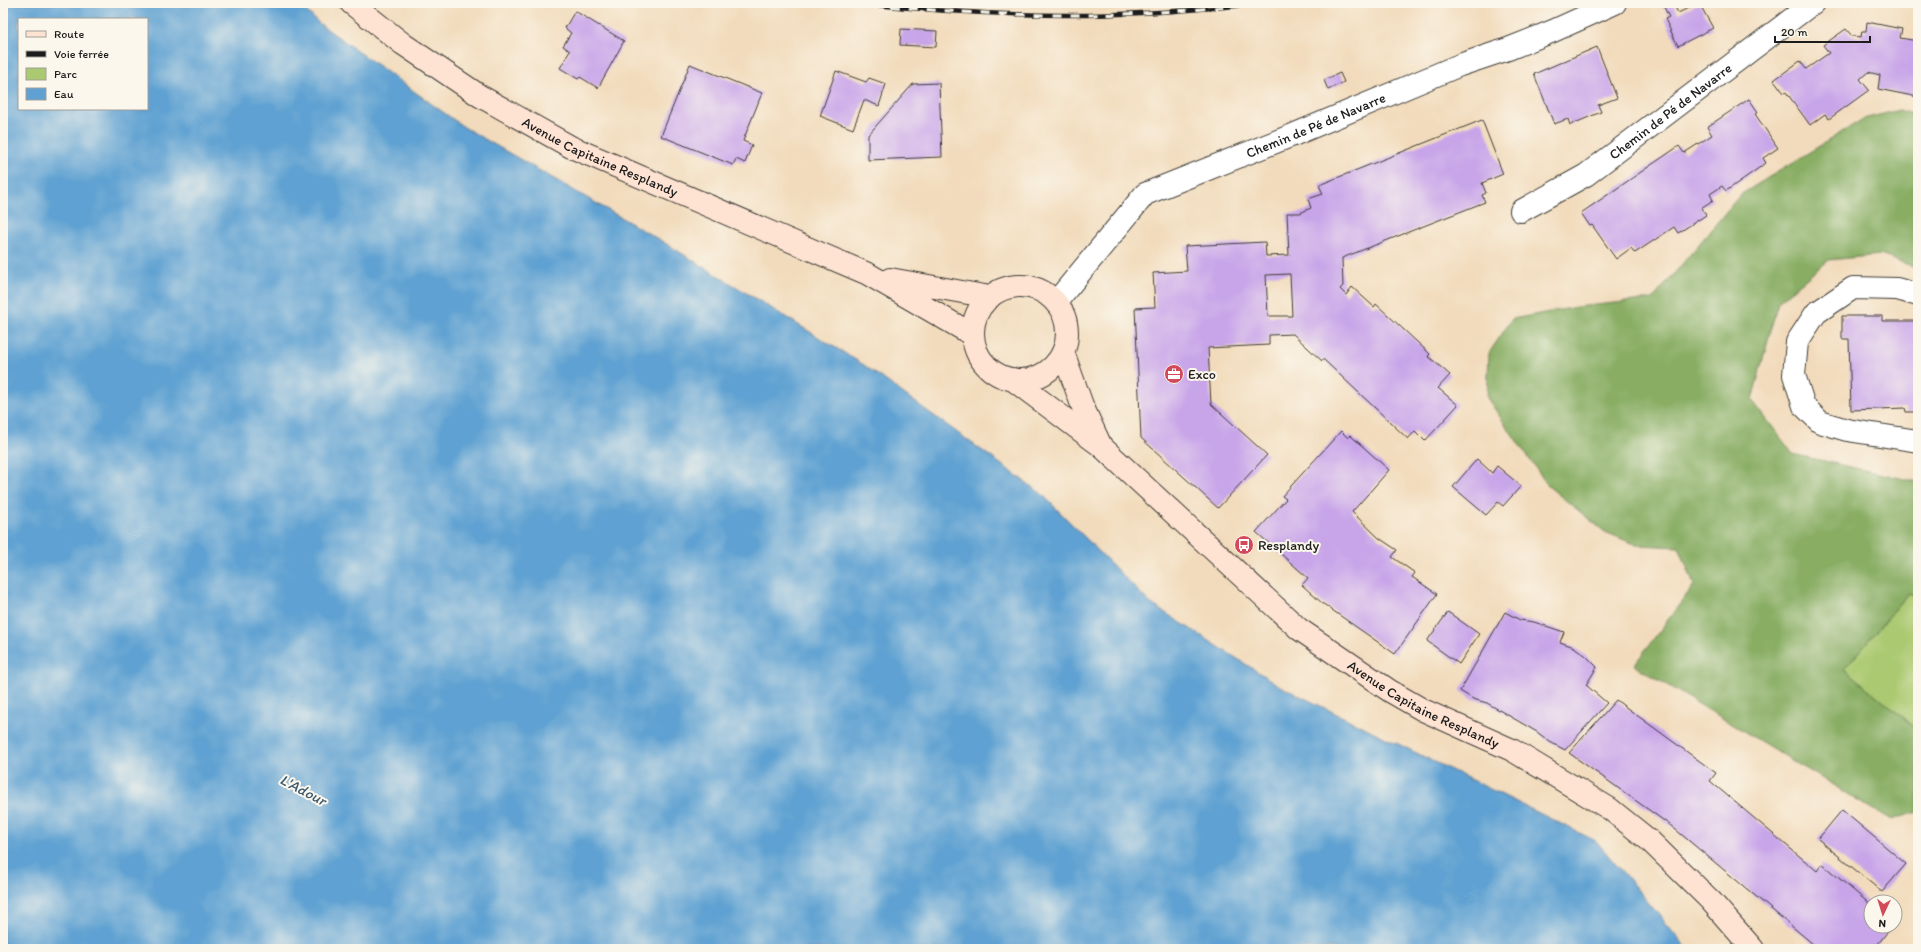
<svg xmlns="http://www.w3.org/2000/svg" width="1921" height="952" viewBox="0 0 1921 952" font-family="Itim,sans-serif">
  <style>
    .green { fill: #abc971; stroke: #647246 }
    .forest { fill: #88ad63; stroke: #526440 }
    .water { fill: #5ea1d2; stroke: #3d5e77; fill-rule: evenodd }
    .building { fill: #c8a4e9; fill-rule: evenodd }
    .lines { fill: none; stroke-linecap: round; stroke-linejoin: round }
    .minor-casing { stroke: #3c3934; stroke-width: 24 }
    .secondary-casing { stroke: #3c3934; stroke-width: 24 }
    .minor { stroke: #fff; stroke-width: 22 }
    .secondary { stroke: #fee3d2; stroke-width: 22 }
    .rail-casing { stroke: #1c1c1c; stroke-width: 4.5 }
    .rail { stroke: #fbf7ec; stroke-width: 3; stroke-dasharray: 9; stroke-linecap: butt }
    .labels { text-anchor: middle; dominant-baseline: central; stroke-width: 4; stroke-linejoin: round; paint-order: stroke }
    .street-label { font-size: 14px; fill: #1c1c1c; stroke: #fbf7ec }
    .poi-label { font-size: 14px; fill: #1c1c1c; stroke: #fbf7ec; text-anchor: start }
    .water-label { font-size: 15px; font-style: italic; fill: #3a586e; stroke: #fbf7ec }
  </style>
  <rect width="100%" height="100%" fill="#fbf7ec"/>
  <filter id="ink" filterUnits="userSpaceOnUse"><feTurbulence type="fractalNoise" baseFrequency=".025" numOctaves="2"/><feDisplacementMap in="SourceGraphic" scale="8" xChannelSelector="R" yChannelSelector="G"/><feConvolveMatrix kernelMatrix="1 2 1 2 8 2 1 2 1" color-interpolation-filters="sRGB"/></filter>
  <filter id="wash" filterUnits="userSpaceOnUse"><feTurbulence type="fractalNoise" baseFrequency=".012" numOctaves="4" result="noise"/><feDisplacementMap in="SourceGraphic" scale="16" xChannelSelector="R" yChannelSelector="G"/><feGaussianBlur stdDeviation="0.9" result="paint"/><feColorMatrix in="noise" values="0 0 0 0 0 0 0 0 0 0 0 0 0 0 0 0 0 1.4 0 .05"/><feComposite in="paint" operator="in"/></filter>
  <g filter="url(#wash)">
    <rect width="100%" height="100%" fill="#f2dbbc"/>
    <polygon class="green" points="1909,593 1918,599 1918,730 1844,669"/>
    <polygon class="forest" points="1899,110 1918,116 1918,268 1880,255 1829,260 1778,302 1752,400 1793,454 1918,482 1918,599 1909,593 1844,669 1918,730 1918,812 1891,820 1634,665 1694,585 1679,547 1637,545 1605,532 1548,486 1487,398 1489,353 1512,319 1576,307 1653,299 1740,195 1863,119"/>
    <path class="water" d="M 3,3 L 298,3 L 320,24 L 464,127 L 660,240 L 864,365 L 1042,494 L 1150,603 L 1280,686 L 1596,841 L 1688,949 L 3,949 ZM 19,19 L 147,19 L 147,109 L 19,109 Z"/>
    <g id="blocks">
      <g class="building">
        <polygon points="1662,3 1673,3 1678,13 1699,3 1713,28 1678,46 1665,19 1669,17"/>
        <polygon points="575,11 624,41 598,88 580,77 578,79 560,68 570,51 563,46 571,33 565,28"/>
        <polygon points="1867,22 1902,29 1900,38 1918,41 1918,97 1878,89 1880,75 1868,72 1860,79 1869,90 1829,119 1825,114 1810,125 1786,92 1784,93 1774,80 1800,61 1806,69 1829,53 1823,45 1846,29 1852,36 1861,37 1862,31 1866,31"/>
        <polygon points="901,29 937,31 936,47 900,45"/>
        <polygon points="1597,47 1617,98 1598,105 1601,112 1570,125 1568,119 1554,124 1534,74"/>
        <polygon points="690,64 762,93 743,141 752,145 745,163 736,159 733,165 661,136"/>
        <polygon points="836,71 866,82 869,78 886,84 879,106 864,100 853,129 820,116"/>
        <polygon points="1340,73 1344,82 1328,90 1324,80"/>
        <polygon points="939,83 942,157 868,160 868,135 913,84"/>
        <polygon points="1749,99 1758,112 1755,114 1778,148 1763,158 1766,163 1726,191 1722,186 1710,194 1713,200 1701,208 1706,215 1678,233 1674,227 1635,253 1631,248 1616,259 1592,225 1590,226 1581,213 1679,146 1684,153 1712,135 1707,127"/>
        <path d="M 1482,120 L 1503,174 L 1482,183 L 1486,193 L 1482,195 L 1485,202 L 1342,258 L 1343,286 L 1340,289 L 1346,295 L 1352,287 L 1374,307 L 1376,304 L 1430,354 L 1428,356 L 1450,375 L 1438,388 L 1458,405 L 1425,441 L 1415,431 L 1408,439 L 1323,359 L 1322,361 L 1293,334 L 1269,335 L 1269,345 L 1208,348 L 1211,404 L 1267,455 L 1218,508 L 1141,438 L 1135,308 L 1155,307 L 1153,273 L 1187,271 L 1185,246 L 1265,242 L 1266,256 L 1289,255 L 1287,213 L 1300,213 L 1311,208 L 1308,199 L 1323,194 L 1319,185 ZM 1290,274 L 1292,316 L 1268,316 L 1266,275 Z"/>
        <polygon points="1842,316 1882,316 1882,321 1918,321 1918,412 1906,412 1905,408 1851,410 1849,339 1842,339"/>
        <polygon points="1341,431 1348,438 1350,435 1389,470 1352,512 1379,538 1397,550 1392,557 1415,573 1412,577 1437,594 1395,654 1322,603 1302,585 1308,578 1256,532 1286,499 1282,496"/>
        <polygon points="1477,459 1492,473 1497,466 1521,486 1503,506 1498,502 1486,515 1453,487"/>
        <polygon points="1448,612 1479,634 1459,664 1427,641"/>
        <polygon points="1505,612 1520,620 1534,622 1564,632 1560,642 1574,647 1585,655 1597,667 1586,685 1607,703 1565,750 1550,742 1537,732 1487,703 1473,699 1460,691"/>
        <polygon points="1616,700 1716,773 1710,781 1817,871 1822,864 1871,905 1871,926 1892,926 1874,949 1819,949 1670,825 1569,753"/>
        <polygon points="1842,810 1906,864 1882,892 1818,839"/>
      </g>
    </g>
  </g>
  <g filter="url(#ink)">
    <use href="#blocks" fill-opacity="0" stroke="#3c3934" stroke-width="1"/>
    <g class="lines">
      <defs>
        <g id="minor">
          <path id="s1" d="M 1521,211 L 1586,175 L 1813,3"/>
          <polyline points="1918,295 1897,289 1853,288 1816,313 1797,342 1794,375 1804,406 1820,422 1847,430 1918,441"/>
          <path id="s2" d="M 1056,302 L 1145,194 L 1293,135 L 1460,65 L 1508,49 L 1553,31 L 1615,3"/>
        </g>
        <g id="secondary">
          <path id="s3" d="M 351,3 L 403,44 L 480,96 L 571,147 L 868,274 L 973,335"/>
          <polyline points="890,279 990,297"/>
          <circle cx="1020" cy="333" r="47"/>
          <polyline points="1063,352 1082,405 1100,444"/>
          <path id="s4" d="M 1012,379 L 1101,446 L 1299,629 L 1390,691 L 1423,710 L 1512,750 L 1610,809 L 1650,841 L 1711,901 L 1753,949"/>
        </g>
      </defs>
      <use href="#minor" class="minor-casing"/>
      <use href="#secondary" class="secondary-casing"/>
      <use href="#minor" class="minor"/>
      <use href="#secondary" class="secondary"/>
      <defs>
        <path id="rail" d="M 855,3 C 932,11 1010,16 1088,15 C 1148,14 1207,9 1267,3"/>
      </defs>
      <use href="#rail" class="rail-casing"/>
      <use href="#rail" class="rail"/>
    </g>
  </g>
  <defs>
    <symbol id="office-disc" viewBox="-11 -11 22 22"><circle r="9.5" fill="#d1495b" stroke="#fbf7ec"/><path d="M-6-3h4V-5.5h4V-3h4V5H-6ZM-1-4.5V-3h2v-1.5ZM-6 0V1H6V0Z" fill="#fff"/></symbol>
    <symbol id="bus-disc" viewBox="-11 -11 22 22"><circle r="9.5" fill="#d1495b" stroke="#fbf7ec"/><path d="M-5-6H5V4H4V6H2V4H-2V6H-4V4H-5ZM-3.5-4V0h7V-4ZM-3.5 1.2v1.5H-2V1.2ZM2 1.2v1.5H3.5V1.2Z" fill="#fff"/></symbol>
  </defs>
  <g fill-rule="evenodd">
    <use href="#office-disc" x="1163" y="363" width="22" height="22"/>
    <use href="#bus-disc" x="1233" y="534" width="22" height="22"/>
  </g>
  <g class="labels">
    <g class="street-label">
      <text stroke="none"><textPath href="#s1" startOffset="180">Chemin de Pé de Navarre</textPath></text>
      <text stroke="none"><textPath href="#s2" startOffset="324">Chemin de Pé de Navarre</textPath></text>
      <text stroke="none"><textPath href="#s3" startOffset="294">Avenue Capitaine Resplandy</textPath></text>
      <text stroke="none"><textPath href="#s4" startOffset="527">Avenue Capitaine Resplandy</textPath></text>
    </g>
    <g class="poi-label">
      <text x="1188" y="374">Exco</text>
      <text x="1258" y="545">Resplandy</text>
    </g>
    <g class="water-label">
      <text transform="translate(303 790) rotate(28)">L'Adour</text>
    </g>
  </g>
  <rect width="1921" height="952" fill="none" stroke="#fbf7ec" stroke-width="16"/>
  <rect x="18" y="18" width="130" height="92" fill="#fbf7ec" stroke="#a29f99"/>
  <rect x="26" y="31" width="20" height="6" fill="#fee3d2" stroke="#a29f99"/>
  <text x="54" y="38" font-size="12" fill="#1c1c1c">Route</text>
  <rect x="26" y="51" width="20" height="6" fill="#1c1c1c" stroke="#a29f99"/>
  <text x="54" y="58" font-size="12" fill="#1c1c1c">Voie ferrée</text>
  <rect x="26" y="68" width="20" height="12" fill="#abc971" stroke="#a29f99"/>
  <text x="54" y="78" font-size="12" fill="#1c1c1c">Parc</text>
  <rect x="26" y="88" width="20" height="12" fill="#5ea1d2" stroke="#a29f99"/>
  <text x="54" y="98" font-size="12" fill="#1c1c1c">Eau</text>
  <g transform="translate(1883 914) rotate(184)"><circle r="19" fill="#fbf7ec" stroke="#a29f99"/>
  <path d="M0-3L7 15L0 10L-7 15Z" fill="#d1495b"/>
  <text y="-6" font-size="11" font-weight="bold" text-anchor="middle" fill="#1c1c1c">N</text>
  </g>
  <path d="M1775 36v6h95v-6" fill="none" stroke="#1c1c1c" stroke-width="2"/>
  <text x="1781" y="36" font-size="12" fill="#1c1c1c" stroke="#fbf7ec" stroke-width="3" paint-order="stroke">20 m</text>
</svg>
